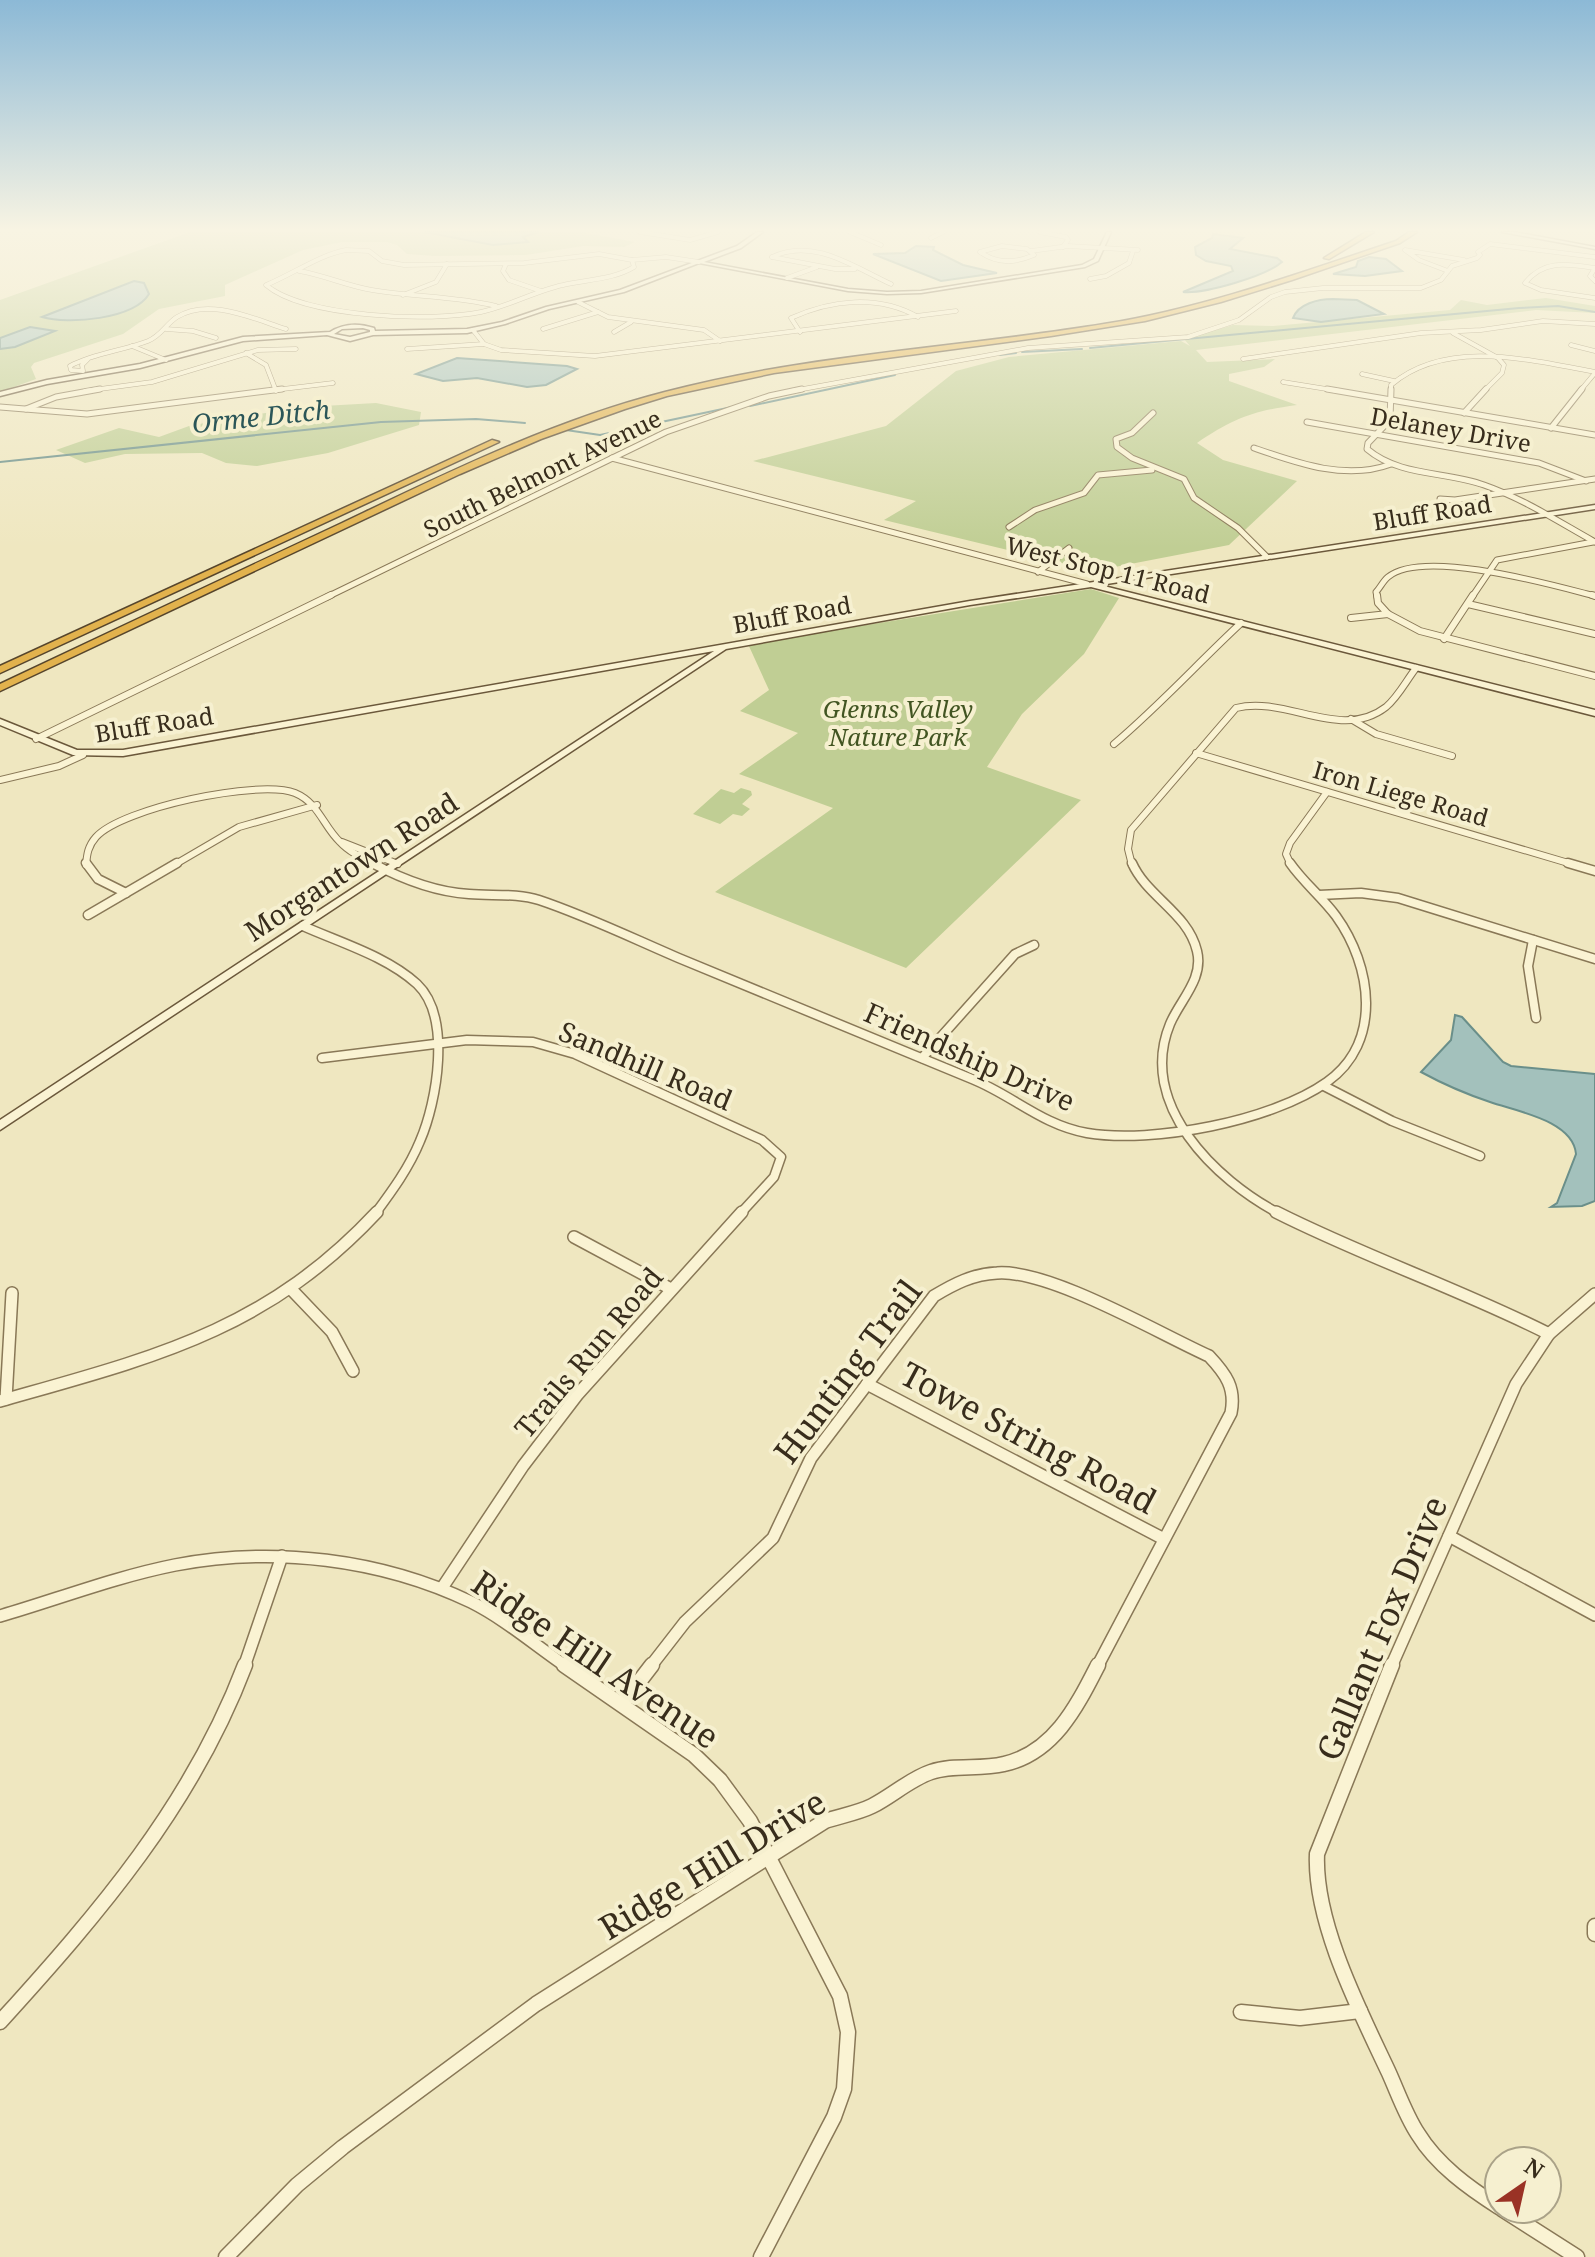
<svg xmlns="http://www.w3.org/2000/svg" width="1595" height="2257" viewBox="0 0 1595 2257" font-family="'Noto Serif',serif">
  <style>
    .green { fill: #c0ce94 }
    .water { fill: #a3c1bc; stroke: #6a8f8a; stroke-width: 2 }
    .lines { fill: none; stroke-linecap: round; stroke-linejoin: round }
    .stream { stroke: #6a8f8a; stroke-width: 2 }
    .street-far5-casing { stroke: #897857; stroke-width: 5 }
    .street-far4-casing { stroke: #897857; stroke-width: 7 }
    .street-far3-casing { stroke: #897857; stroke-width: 8 }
    .street-far2-casing { stroke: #897857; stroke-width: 11 }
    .street-far1-casing { stroke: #897857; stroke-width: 14 }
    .street-casing { stroke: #897857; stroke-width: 17 }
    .secondary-casing { stroke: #6b583b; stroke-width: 3 }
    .highway-casing { stroke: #56452c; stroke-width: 3 }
    .street-far5 { stroke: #faf3d3; stroke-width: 4 }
    .street-far4 { stroke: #faf3d3; stroke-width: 5 }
    .street-far3 { stroke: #faf3d3; stroke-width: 6 }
    .street-far2 { stroke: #faf3d3; stroke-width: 8 }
    .street-far1 { stroke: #faf3d3; stroke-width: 11 }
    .street { stroke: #faf3d3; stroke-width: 14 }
    .secondary { fill: #faf3d3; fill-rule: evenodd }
    .highway { fill: #e2b24d; fill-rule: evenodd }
    .labels { text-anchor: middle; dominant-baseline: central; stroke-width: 8; stroke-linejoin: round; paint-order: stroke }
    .far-street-label { font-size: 24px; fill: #382d1c; stroke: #f6f0d0 }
    .far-park-label { font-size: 24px; font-style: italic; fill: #425522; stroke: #f6f0d0 }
    .far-water-label { font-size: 26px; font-style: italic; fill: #2b5658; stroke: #f6f0d0 }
    .street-label { font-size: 28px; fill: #382d1c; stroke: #f6f0d0 }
    .near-street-label { font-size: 34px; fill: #382d1c; stroke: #f6f0d0 }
  </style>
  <rect width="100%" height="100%" fill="#efe7c0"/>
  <g class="green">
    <polygon points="190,232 580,232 635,242 624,247 583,246 526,255 435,256 407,254 397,245 387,242 342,242 303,250 225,285 225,296 159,309 123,334 34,363 31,367 36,379 0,392 0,300"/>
    <path d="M 1546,298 L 1595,306 L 1595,313 L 1536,310 L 1196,350 L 1207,362 L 1275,359 L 1264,367 L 1229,374 L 1229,381 L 1297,405 C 1253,411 1234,418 1197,443 L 1223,460 L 1297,481 L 1229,545 L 1094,571 L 884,520 L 916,501 L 753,461 L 886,426 L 956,371 L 1009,357 L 1181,341 L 1190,346 L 1184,339 L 1233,325 L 1273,326 L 1450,310 L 1461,300 L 1487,305 Z"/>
    <polygon points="376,403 421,412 419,425 328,453 257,466 226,463 202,453 125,454 85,463 56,450 119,428 159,437 189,426 226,419 305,407"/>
    <polygon points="1091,589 1119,598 1084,654 1022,714 987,767 1081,800 906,968 715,892 833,808 739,774 798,733 740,711 769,690 748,644"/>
    <polygon points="741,788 751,791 752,795 742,804 750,809 742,816 733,814 720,824 693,814 721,789 734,793"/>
  </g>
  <g class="water">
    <polygon points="424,232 539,232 523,237 528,242 493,245"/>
    <path d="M 1213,234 L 1243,238 L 1230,249 L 1277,258 L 1282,262 C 1266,276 1205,294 1183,292 L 1233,271 L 1231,266 L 1206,261 L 1196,255 L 1195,247 L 1212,238 Z"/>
    <polygon points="916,246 934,247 933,250 963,265 997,273 941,281 873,254 905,253"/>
    <polygon points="1369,257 1386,259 1402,271 1365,276 1333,274 1356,267 1358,261"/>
    <path d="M 134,281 L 144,283 L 149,294 C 134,319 68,325 42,317 Z"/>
    <path d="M 1333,299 L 1357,300 L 1384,314 L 1321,322 L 1293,318 C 1298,304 1318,299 1333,299 Z"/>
    <polygon points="30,327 55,331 15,347 0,349 0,338"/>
    <polygon points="457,358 567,366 577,369 546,385 527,387 477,378 443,381 416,374"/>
    <path d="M 1455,1015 L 1462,1017 L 1503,1062 L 1511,1066 L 1595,1074 L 1595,1201 L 1582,1206 L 1551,1207 L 1557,1203 L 1576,1154 C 1573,1120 1515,1111 1490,1102 C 1466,1094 1443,1084 1421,1072 L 1451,1040 Z"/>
  </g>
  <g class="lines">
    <g class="stream">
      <polyline points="1090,348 1519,308 1558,306 1595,312"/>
      <polyline points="1022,352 1082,349"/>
      <polyline points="1000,355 1016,353"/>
      <polyline points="750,406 895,375"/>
      <polyline points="566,430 600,435 732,407"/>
      <polyline points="0,462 381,422 476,419 525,423"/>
    </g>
    <defs>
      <g id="street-far5">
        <polyline points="640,232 690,240 718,232"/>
        <polyline points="850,232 881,245"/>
        <polyline points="1040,232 1066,237 1068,240 1063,247"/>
        <polyline points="931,238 943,232"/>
        <path d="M 1002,246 L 1027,249 L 1034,255 C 1016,263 997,264 980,252 Z"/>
        <path d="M 346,250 L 369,251 L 382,261 L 404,265 L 524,263 L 599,254 L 632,260 L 634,267 C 612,280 588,279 563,285 C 535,291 510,306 481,312 C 432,322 305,318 266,285 C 293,274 319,255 346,250 Z"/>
        <polyline points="1031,251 1068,246 1138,250"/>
        <path d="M 772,257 C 813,237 854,267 891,284"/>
        <polyline points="772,257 835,269 855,269"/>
        <polyline points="632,260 666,257 699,262"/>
        <polyline points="506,264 503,271 509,280 541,291"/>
        <path d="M 299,271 C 324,275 347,286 372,290 C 413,297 455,296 496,306"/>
        <polyline points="1448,271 1419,260 1405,250 1464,260"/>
        <polyline points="787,278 817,267"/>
        <polyline points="1090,279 1106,276 1129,263 1133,251"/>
        <path d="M 1595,281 L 1590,276 L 1595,268 C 1568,264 1544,259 1525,283 L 1541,290 L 1595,298"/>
        <polyline points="403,295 436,282 447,264"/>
        <polyline points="578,302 608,317 704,330 720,341"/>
        <polyline points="166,329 193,331 216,338"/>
        <polyline points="543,329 598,312"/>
        <polyline points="473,330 484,344 501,350 595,356 956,311"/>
        <polyline points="614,332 631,322"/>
        <path d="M 800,332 L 791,318 C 831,300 878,294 918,317"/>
        <polyline points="1453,333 1498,358 1504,365 1502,373 1484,391"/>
        <polyline points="1571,345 1595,351"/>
        <polyline points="132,346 166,360"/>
        <polyline points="407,349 484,344"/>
        <polyline points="246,353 266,365 276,391"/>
        <path d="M 88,359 L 82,365 L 83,371 L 71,370 L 70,366 C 94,353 122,351 148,341 C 161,336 166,324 177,317 C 209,297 254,319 286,329"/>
        <polyline points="1243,359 1421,333 1481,330 1543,321 1595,324"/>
        <polyline points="1362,374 1394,381"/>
        <polyline points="1283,382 1339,391"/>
        <polyline points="85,391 152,382 258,350 296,349"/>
        <polyline points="266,391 333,383"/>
        <polyline points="792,391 1028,348 1188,337 1239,320 1271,297 1285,292 1323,288 1421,288 1441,280 1452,266 1477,258 1480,255 1478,252 1490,244 1595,257"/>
        <path d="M 1391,391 L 1391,385 C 1446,338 1530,360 1595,372"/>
        <polyline points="1580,391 1595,373"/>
      </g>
      <g id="street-far4">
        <polyline points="1327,389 1595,435"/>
        <path d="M 1391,389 L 1390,420 L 1368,443 L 1367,449 C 1400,477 1446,471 1484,485 C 1524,499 1559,522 1595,542"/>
        <polyline points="0,407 87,414 282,389"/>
        <polyline points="26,409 56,397 100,389"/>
        <polyline points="1153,413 1132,433 1116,439 1117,447 1132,458 1184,479 1194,498 1238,528 1267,557"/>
        <polyline points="1464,413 1486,389"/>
        <polyline points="1307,422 1539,463 1586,481"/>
        <polyline points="1551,428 1582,389"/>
        <path d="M 1254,448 C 1297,463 1346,481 1391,464"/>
        <polyline points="612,458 1087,584"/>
        <polyline points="1440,499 1455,500 1595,479"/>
        <polyline points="1009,527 1035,510 1084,493 1098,475 1152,470"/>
        <polyline points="1038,572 1069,548"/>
        <polyline points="327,597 666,432 769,396 802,389"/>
        <path d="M 1377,597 L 1376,592 C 1380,588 1383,581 1388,577 C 1423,548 1552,585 1595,596"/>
        <polyline points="1472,597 1497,560 1593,542"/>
      </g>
      <g id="street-far3">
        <polyline points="1377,595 1378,603 1388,614 1420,631 1595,676"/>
        <polyline points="1592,595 1595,596"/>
        <polyline points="1468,604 1595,634"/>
        <polyline points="1351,618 1388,614"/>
        <polyline points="1444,639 1473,595"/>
        <polyline points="1351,719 1376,734 1452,756"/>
        <polyline points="36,739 331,595"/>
        <path d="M 1114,744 C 1159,706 1198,663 1241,623"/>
        <polyline points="1196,753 1575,865"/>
        <polyline points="0,780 59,766 83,755"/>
        <polyline points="342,842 398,864"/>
        <path d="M 86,865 C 87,854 88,846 96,837 C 122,808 259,779 295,793 C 319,803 323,826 340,842 C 349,852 364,859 376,865"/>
        <polyline points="174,865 239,827 317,805"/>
        <path d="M 1132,865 L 1128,849 L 1131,830 L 1236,708 C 1286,695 1341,742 1386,707 C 1398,697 1406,681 1416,668"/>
        <polyline points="1291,865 1286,854 1290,843 1327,792"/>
      </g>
      <g id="street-far2">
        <polyline points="86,863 98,879 126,893"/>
        <path d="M 372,863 C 402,879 435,892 469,894 C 492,896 517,893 539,900 C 587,916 634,939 681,959 C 778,999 875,1039 972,1079 C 1012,1095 1042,1125 1087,1133 C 1153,1144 1272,1121 1327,1082 C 1383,1042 1372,966 1336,916 C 1322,897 1303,882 1290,863"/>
        <path d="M 1132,863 C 1147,897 1188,913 1197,951 C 1204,979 1180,1000 1170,1024 C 1137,1104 1215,1180 1280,1214"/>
        <polyline points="1568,863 1595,871"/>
        <polyline points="1319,895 1361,893 1398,898 1595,959"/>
        <polyline points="88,915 177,863"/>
        <path d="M 303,926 C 341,943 386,956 417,984 C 452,1017 437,1102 420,1141 C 409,1168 392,1191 375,1214"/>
        <polyline points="1533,940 1528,966 1536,1018"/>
        <polyline points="322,1058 467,1040 533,1042 575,1054 762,1140 781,1157 774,1177 740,1214"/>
        <polyline points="922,1058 1015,954 1034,945"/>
        <polyline points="1324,1086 1392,1121 1480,1156"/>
      </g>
      <g id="street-far1">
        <path d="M 1276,1212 C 1365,1257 1460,1289 1549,1334"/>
        <polyline points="574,1237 671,1289"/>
        <polyline points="290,1288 332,1332 353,1371"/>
        <polyline points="867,1384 1164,1539"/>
        <polyline points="6,1399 12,1293"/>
        <path d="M 0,1401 C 151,1358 265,1332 377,1212"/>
        <polyline points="1449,1536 1595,1615"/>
        <polyline points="442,1588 523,1466 578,1394 742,1212"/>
        <path d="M 0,1616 C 58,1599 115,1577 175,1565 C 274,1546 381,1559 471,1602 C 505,1619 536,1646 567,1667"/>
        <polyline points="244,1667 282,1556"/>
        <path d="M 650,1667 L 685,1622 L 773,1538 L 811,1458 L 934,1296 C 954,1284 973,1274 997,1273 C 1049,1269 1158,1333 1209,1356 C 1226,1374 1236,1388 1231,1413 L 1097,1667"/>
        <polyline points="1391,1667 1516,1384 1549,1334 1595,1294"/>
      </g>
      <g id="street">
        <polyline points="564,1665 694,1755 720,1780 750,1821 840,1996 848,2032 844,2089 834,2117 761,2257"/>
        <path d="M 1392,1665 L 1317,1854 C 1314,1923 1360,2011 1389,2073 C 1398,2093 1406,2116 1418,2134 C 1437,2165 1469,2188 1499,2207"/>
        <polyline points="622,1704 652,1665"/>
        <polyline points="1595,1926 1595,1934"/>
        <polyline points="1241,2012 1300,2018 1360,2011"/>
        <path d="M 0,2022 C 99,1913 192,1805 245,1665"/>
        <polyline points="1502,2209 1577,2257"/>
        <path d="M 226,2257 L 297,2185 L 343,2147 L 536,2004 L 825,1821 C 840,1816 858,1813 872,1806 C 892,1796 910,1779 931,1772 C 954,1764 980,1770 1004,1764 C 1054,1753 1077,1706 1098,1665"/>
      </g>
      <g id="secondary">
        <path d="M 757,232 L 763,232 L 741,248 L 704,262 L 848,289 L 887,292 L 921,291 L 1082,265 L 1094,259 L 1107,232 L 1111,232 L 1098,261 L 1085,267 L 921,293 L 887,294 L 848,291 L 699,263 L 624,292 L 549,309 L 505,324 L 467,333 L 373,335 L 350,341 L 327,335 L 243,341 L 140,368 L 47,384 L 0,396 L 0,392 L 47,380 L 140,364 L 243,337 L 330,332 C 344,323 359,323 374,328 L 375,331 L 467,329 L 502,322 L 546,307 L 620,290 L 737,246 ZM 363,328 L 370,330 L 370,332 L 350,337 L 334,334 L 342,329 Z"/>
        <polygon points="1502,232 1514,232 1595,247 1595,249"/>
        <polygon points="1595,505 1595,509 1100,585 1595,710 1595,716 1091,587 970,605 726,649 0,1130 0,1120 714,651 123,756 73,755 0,725 0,719 77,750 123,750 970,601"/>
      </g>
      <g id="highway">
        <polygon points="1366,232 1374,232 1329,259 1324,258"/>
        <path d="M 1409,232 L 1417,232 L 1400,243 L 1292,280 L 1221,302 L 1145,321 L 1051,336 L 774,373 L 667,396 L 625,409 L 541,439 L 460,474 L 0,691 L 0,684 C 114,630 228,576 342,523 C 447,473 552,421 665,392 C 809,354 958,348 1104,324 C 1204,308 1300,273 1396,241 Z"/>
        <polygon points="492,440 499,442 0,673 0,666"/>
      </g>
    </defs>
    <use href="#street-far5" class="street-far5-casing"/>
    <use href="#street-far4" class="street-far4-casing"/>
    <use href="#street-far3" class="street-far3-casing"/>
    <use href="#street-far2" class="street-far2-casing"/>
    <use href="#street-far1" class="street-far1-casing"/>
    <use href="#street" class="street-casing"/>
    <use href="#secondary" class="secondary-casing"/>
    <use href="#highway" class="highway-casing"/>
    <use href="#street-far5" class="street-far5"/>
    <use href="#street-far4" class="street-far4"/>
    <use href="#street-far3" class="street-far3"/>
    <use href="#street-far2" class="street-far2"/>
    <use href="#street-far1" class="street-far1"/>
    <use href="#street" class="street"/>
    <use href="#secondary" class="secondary"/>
    <use href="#highway" class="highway"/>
  </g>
  <linearGradient id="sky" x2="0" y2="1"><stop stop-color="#8cb9d6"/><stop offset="0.42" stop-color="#f8f4e3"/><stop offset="1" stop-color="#f8f4e3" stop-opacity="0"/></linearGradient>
  <rect width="1595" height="548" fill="url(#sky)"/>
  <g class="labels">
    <g class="far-street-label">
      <text transform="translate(1451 429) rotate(10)">Delaney Drive</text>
      <text transform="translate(542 473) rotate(-26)">South Belmont Avenue</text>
      <text transform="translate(1432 512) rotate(-9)">Bluff Road</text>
      <text transform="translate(1108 569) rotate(14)">West Stop 11 Road</text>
      <text transform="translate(792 614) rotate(-10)">Bluff Road</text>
      <text transform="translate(154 724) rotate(-9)">Bluff Road</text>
      <text transform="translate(1401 793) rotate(16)">Iron Liege Road</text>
    </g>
    <g class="far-park-label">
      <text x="898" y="708">Glenns Valley<tspan x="898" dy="28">Nature Park</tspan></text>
    </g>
    <g class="far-water-label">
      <text transform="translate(261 416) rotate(-6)">Orme Ditch</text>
    </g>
    <g class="street-label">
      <text transform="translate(351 866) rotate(-33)">Morgantown Road</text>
      <text transform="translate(970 1056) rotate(24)">Friendship Drive</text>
      <text transform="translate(646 1065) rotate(23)">Sandhill Road</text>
      <text transform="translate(588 1352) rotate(-50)">Trails Run Road</text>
    </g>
    <g class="near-street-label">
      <text transform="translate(847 1371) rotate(-53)">Hunting Trail</text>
      <text transform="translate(1029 1437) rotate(28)">Towe String Road</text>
      <text transform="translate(1381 1628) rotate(-67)">Gallant Fox Drive</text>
      <text transform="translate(596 1659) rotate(34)">Ridge Hill Avenue</text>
      <text transform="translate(712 1864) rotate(-31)">Ridge Hill Drive</text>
    </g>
  </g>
  <g transform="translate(1523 2185) rotate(34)"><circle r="38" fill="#f6f0d0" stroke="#aaa288" stroke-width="2"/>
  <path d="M0-6L14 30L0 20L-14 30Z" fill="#9a3225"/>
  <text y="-12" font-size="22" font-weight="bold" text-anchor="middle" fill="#382d1c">N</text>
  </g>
</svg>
